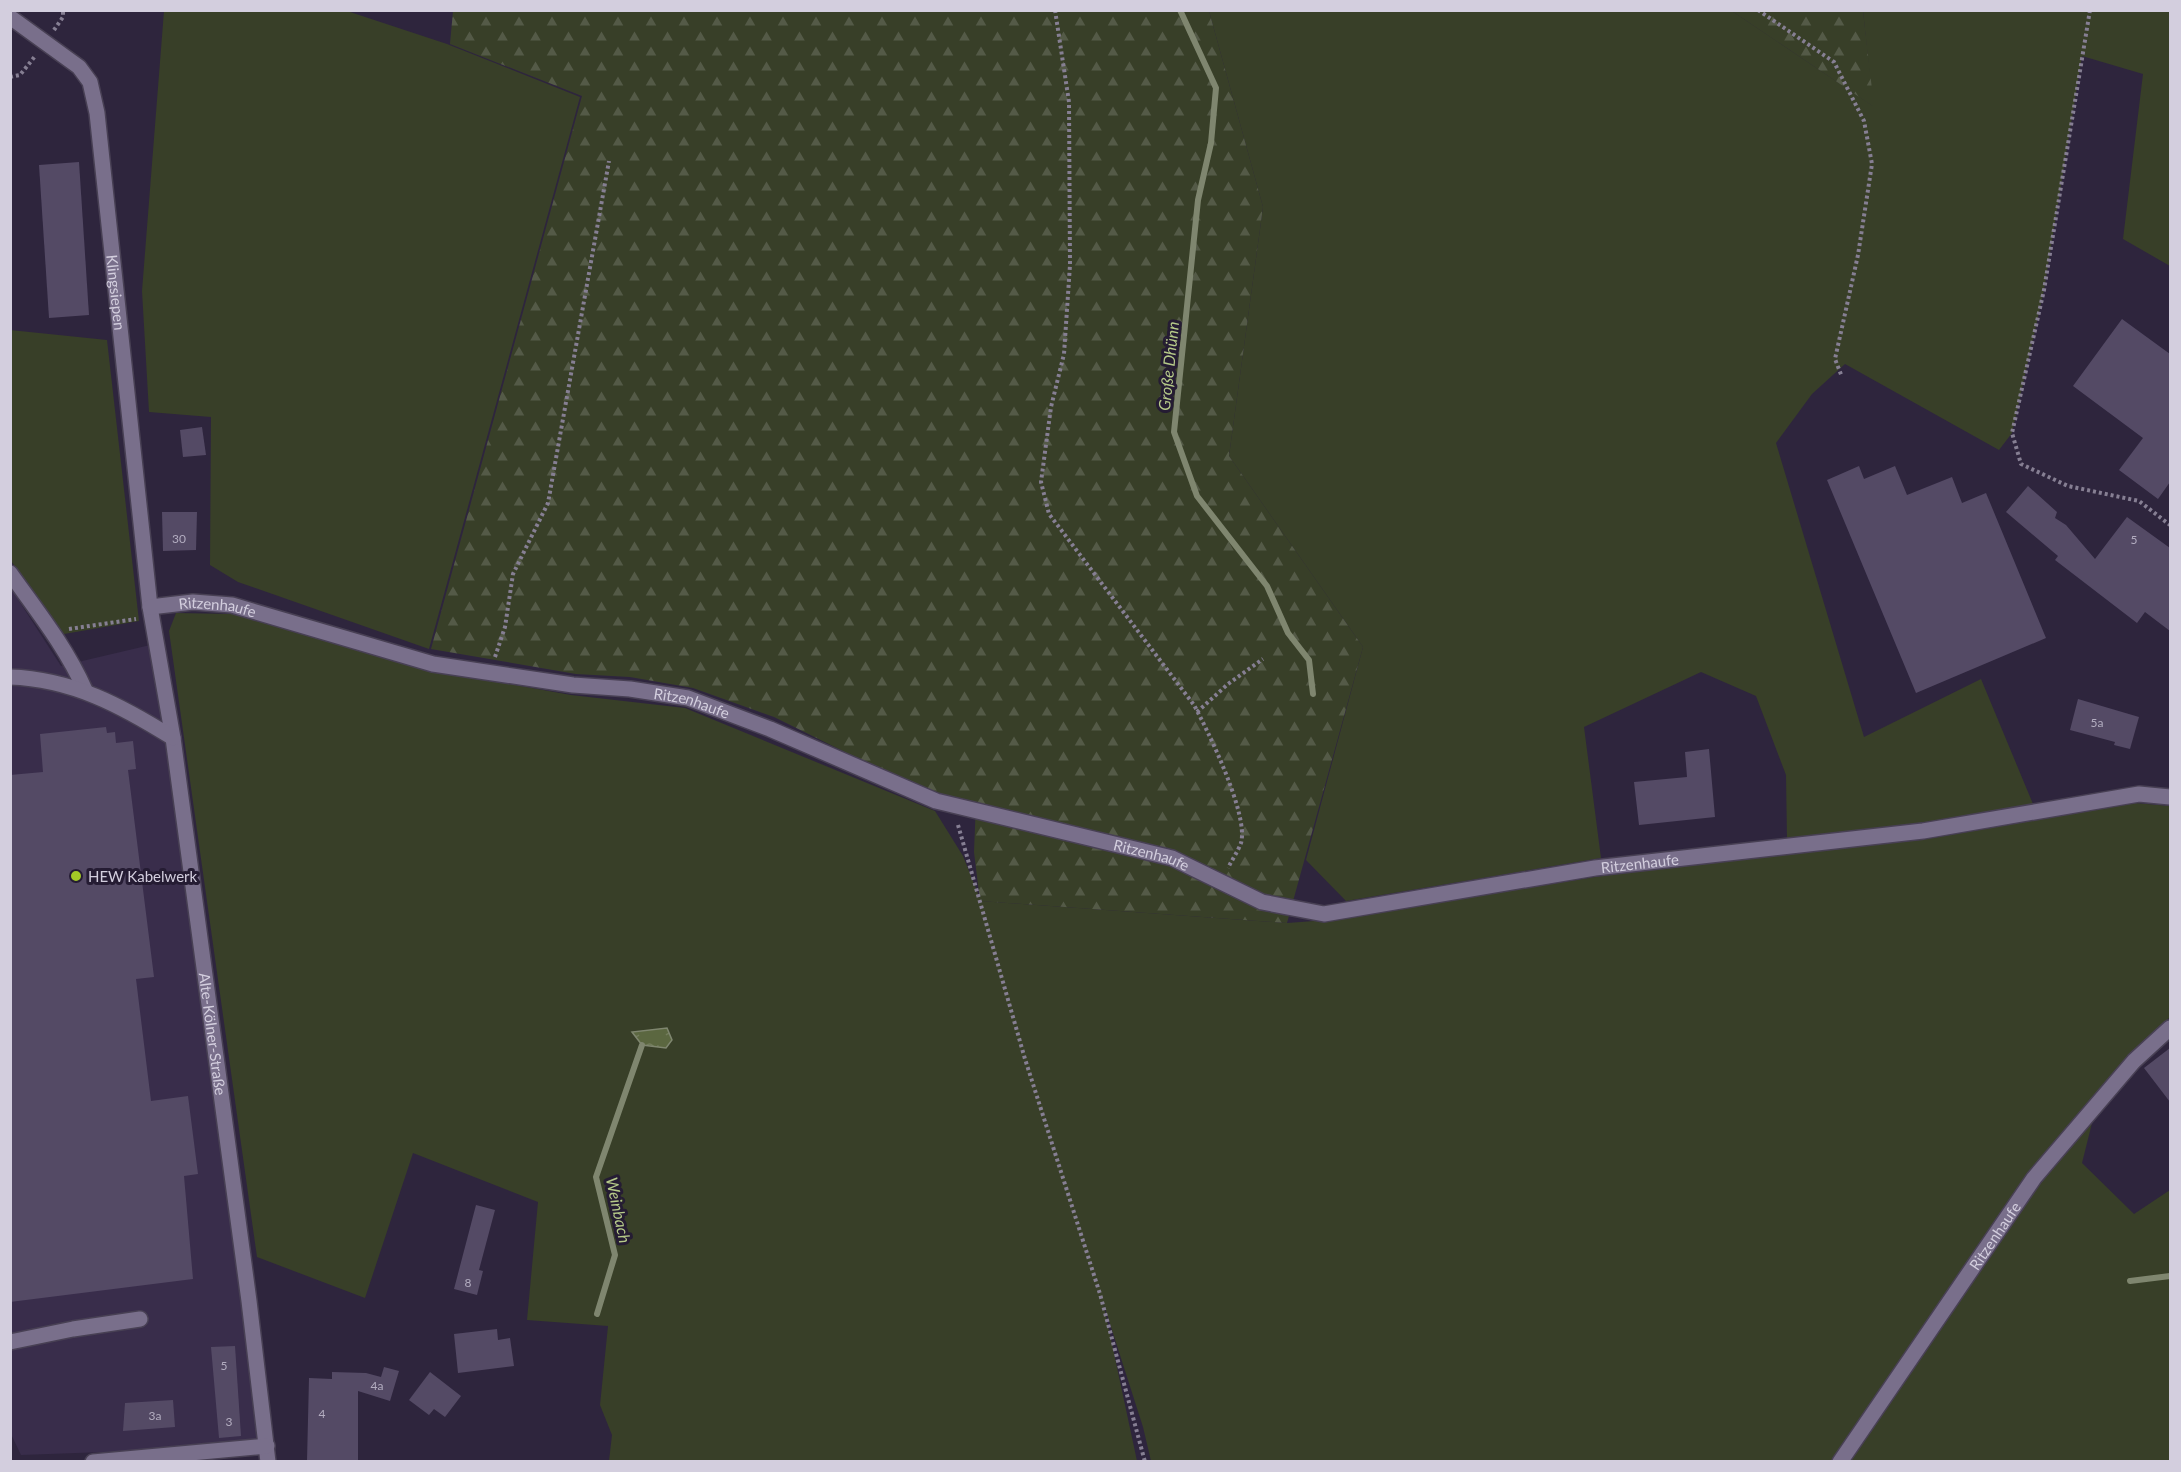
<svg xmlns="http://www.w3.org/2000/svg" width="2181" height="1472" viewBox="0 0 2181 1472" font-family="Lato,sans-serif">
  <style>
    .built { fill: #392d4b }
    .grass { fill: #383f28 }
    .forest { fill: url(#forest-firs) }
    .water { fill: url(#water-ripples); stroke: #7f866f; stroke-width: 1.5 }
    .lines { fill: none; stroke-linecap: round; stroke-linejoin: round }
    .stream { stroke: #7f866f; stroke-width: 6 }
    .building { fill: #544a65 }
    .minor-casing { stroke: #484054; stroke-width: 18 }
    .path { stroke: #867f93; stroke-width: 4; stroke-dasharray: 3 3; stroke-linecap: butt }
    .minor { stroke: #796f8b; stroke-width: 15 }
    .poi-dot { fill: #a3c926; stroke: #251c33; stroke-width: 2 }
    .labels { text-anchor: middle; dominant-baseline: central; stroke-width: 6; stroke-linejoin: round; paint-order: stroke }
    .number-label { font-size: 12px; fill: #b3adc0 }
    .street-label { font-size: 15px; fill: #d3cede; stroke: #251c33 }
    .poi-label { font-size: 15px; fill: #d3cede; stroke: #251c33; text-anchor: start }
    .water-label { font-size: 16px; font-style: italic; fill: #b6ca89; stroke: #251c33 }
  </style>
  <defs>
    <pattern id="forest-firs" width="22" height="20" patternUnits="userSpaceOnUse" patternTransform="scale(1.5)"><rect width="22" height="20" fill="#383f28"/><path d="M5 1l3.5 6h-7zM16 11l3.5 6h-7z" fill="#545a47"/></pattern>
    <pattern id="water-ripples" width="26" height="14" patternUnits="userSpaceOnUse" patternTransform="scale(1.5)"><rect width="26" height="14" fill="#5b6740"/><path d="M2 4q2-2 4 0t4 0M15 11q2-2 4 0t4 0" fill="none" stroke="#727c5b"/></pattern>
  </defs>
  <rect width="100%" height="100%" fill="#2e253d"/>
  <polygon class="built" points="10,587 61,666 163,642 267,1446 21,1455 11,1434"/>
  <g class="grass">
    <polygon points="164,11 347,11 447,44 580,97 429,649 238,582 210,565 211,417 149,412 142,291"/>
    <polygon points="1209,11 1732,11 1873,106 1863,11 2170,11 2170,266 2123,239 2143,74 2082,56 2044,290 2012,433 1999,450 1845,364 1812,394 1776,443 1864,737 1981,679 2033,804 1923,825 1787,840 1786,775 1756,696 1701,672 1584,727 1601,858 1346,901 1306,860 1363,647 1229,456 1263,207"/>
    <polygon points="10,330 107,340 139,621 64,634 11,561"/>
    <polygon points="176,613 232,614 431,670 571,695 685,708 935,811 963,856 981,901 1287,923 1328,920 1595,877 1768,855 1921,840 2135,803 2170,806 2170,1017 2130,1056 2096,1107 2082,1163 2134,1214 2170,1190 2170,1461 1151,1461 1143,1427 1103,1302 1137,1461 609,1461 612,1435 600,1405 608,1326 527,1320 538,1202 413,1153 365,1298 257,1257 169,631"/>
  </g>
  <g class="forest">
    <polygon points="453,11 1209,11 1263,207 1229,456 1363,647 1287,923 980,901 974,852 976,803 936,797 774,717 693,688 630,677 576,674 431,649 582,96 450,44"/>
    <polygon points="1732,11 1863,11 1874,107"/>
  </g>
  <polygon class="water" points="667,1028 672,1040 666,1048 642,1045 632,1032"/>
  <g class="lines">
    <g class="stream">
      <polyline points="1180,10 1216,88 1211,143 1198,200 1174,432 1197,496 1267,586 1288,633 1309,660 1313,694"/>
      <polyline points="2130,1281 2170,1276"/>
      <polyline points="597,1314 615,1255 596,1177 642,1045"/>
    </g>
  </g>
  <g class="building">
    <polygon points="79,162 89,315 49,318 39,165"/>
    <polygon points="2122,319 2170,354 2170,482 2158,499 2119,470 2143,438 2073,386"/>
    <polygon points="202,427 206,455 183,457 180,430"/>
    <polygon points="1859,466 1864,479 1895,466 1907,495 1952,477 1962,503 1986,493 2046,638 1916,693 1827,480"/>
    <polygon points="2028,486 2057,512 2055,518 2066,525 2095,559 2127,517 2170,548 2170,631 2145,612 2137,623 2055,560 2058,556 2006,512"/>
    <polygon points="162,512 197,512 196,550 163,551"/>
    <polygon points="2078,699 2139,717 2130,749 2114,745 2115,742 2070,730"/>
    <polygon points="106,727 107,733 115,732 116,743 133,741 136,769 128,770 154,977 136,979 151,1101 188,1096 198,1174 184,1176 193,1279 10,1302 10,775 43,772 40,734"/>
    <polygon points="1709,749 1715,817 1639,825 1634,782 1687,777 1685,752"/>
    <polygon points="2170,1048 2170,1102 2144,1068"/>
    <polygon points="476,1205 495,1210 479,1270 483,1271 477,1295 454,1289"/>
    <polygon points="497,1329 498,1340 510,1338 514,1366 458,1373 454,1334"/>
    <polygon points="235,1346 241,1436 219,1438 211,1347"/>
    <polygon points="384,1367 399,1371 390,1401 358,1391 358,1461 307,1461 309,1378 332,1379 332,1372 366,1373 381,1377"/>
    <polygon points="430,1372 461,1396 445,1417 434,1409 429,1415 409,1400"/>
    <polygon points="173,1400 175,1427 123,1431 125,1403"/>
  </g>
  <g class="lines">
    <defs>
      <g id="minor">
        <path id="s1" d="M 10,17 L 79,67 L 90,82 L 97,113 L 150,607 L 173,738 L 249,1301 L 268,1462"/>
        <path d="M 10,573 C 37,611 66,647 85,690"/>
        <path id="s2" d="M 150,607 L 193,602 L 232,605 L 433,664 L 573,685 L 630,689 L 688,698 L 770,729 L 936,801 L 1172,858 L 1262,902 L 1324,914 L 1595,868 L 1923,831 L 2139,794 L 2170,797"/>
        <path d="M 10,677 C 72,679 122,706 173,738"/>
        <polyline points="10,1342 73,1329 140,1319"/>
        <polyline points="93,1462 267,1446"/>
        <path id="s3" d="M 1840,1462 L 2034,1178 L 2134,1061 L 2170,1028"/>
      </g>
    </defs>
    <use href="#minor" class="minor-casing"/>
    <g class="path">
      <path d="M 1055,10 L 1069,102 L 1070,265 L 1064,354 L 1051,407 L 1041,482 L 1049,514 L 1194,705 C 1208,731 1249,815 1241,843 C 1238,851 1232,860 1228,868"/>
      <polyline points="1758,10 1834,62 1864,121 1872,164 1858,255 1835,359 1842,377"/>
      <polyline points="2090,10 2044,290 2012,433 2021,464 2068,486 2139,501 2170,525"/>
      <polyline points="54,30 63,17 63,10"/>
      <polyline points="10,77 20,75 36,55"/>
      <polyline points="69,629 136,619"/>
      <polyline points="495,657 505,627 513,574 548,503 609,161"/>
      <polyline points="1197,712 1228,684 1263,659"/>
      <polyline points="958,825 1025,1059 1100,1294 1145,1462"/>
    </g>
    <use href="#minor" class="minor"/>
  </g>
  <circle class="poi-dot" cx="76" cy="876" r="6"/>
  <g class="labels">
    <g class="number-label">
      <text x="179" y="538">30</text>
      <text x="2134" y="539">5</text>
      <text x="2097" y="722">5a</text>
      <text x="468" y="1282">8</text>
      <text x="224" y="1365">5</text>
      <text x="377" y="1385">4a</text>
      <text x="322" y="1413">4</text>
      <text x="155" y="1415">3a</text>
      <text x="229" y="1421">3</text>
    </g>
    <g class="street-label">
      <text stroke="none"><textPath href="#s1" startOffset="316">Klingsiepen</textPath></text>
      <text stroke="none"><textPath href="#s2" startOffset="68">Ritzenhaufe</textPath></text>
      <text stroke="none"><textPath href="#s2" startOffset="554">Ritzenhaufe</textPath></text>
      <text stroke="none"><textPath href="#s2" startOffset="1040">Ritzenhaufe</textPath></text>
      <text stroke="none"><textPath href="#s2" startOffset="1544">Ritzenhaufe</textPath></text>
      <text stroke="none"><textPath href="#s1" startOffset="1064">Alte-Kölner-Straße</textPath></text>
      <text stroke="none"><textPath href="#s3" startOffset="274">Ritzenhaufe</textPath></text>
    </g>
    <g class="poi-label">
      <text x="88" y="876">HEW Kabelwerk</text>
    </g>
    <g class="water-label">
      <text transform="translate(1168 366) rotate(-84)">Große Dhünn</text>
      <text transform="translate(619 1210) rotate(78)">Weinbach</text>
    </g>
  </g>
  <rect width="2181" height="1472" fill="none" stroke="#d3cede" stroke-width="24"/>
</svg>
